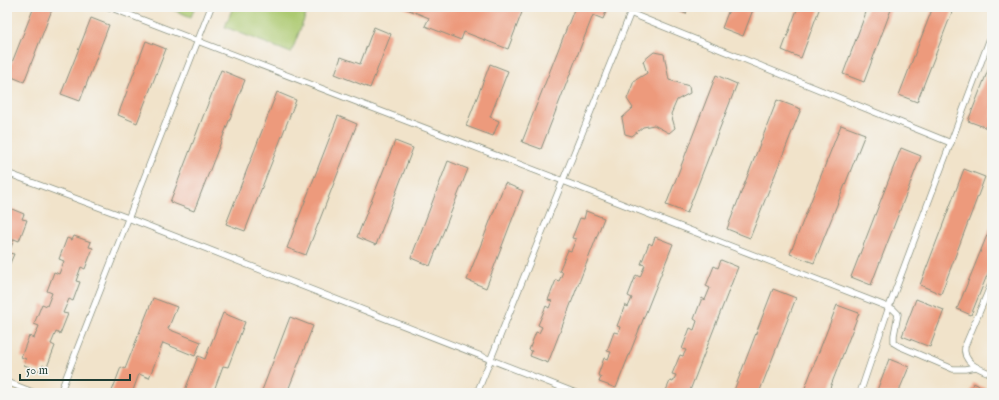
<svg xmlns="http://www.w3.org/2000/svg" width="999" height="400" viewBox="0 0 999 400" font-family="'IM FELL English',serif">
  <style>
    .green { fill: #acc970; stroke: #668352 }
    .building { fill: #ed9a7c }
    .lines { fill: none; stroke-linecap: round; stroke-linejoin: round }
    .lane-casing { stroke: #88907f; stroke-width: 7 }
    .lane { stroke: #fff; stroke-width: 5.5 }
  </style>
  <rect width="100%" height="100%" fill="#f6f6f2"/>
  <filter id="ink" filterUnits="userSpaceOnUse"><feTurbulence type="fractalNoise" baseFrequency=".025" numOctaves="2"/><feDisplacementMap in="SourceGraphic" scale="8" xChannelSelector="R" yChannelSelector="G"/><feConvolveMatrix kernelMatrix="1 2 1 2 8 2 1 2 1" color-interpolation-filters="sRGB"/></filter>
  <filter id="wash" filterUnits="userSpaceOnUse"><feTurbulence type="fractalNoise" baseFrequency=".012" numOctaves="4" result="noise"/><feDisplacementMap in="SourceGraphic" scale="16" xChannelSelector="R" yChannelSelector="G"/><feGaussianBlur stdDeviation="0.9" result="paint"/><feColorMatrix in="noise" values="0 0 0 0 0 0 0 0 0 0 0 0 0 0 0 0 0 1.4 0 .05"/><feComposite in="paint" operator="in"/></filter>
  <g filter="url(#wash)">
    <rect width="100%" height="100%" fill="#f1e3ca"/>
    <g class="green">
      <polygon points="166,7 195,7 191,17"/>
      <polygon points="233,7 309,7 291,53 225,27"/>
    </g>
    <g id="blocks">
      <g class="building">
        <polygon points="34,7 53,7 24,82 7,75"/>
        <polygon points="402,7 524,7 508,49 464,32 461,40 425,26 429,18"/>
        <polygon points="575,7 608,7 603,19 593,15 541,149 522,142"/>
        <polygon points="669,7 688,7 686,14"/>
        <polygon points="730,7 754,7 743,36 722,28"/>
        <polygon points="798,7 820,7 801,58 782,50"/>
        <polygon points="868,7 892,7 864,82 843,74"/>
        <polygon points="933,7 954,7 917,102 899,95"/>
        <polygon points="91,18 109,25 80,101 61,94"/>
        <polygon points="374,27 391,34 370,88 335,74 341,57 360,64"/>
        <polygon points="146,41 166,49 137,123 118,115"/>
        <polygon points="654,52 664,54 669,80 689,86 690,93 677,100 671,114 675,128 669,133 654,125 643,127 632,136 625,134 622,118 633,108 627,99 634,81 647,73 643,61"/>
        <polygon points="992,60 992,125 990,129 968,121"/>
        <polygon points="490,64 508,71 490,117 499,121 493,136 466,126"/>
        <polygon points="221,70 245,80 194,211 170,202"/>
        <polygon points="716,75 737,84 687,213 666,205"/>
        <polygon points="277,92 296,100 245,231 226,224"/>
        <polygon points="777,100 801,109 750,238 727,229"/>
        <polygon points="338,116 357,124 306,255 287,248"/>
        <polygon points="841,125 865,134 814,263 790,254"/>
        <polygon points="395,141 413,148 376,245 357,237"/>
        <polygon points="901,148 921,156 871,285 851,277"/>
        <polygon points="448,161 468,169 430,266 411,258"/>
        <polygon points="964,169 985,177 941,294 920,285"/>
        <polygon points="505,183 523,191 486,288 467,280"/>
        <polygon points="7,207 24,214 22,219 27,220 19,241 14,239 9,253 14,254 7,270"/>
        <polygon points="586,211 604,218 548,363 530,356 532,351 529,350 536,332 539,333 542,327 538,325 546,306 549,308 552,301 548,300 556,280 559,281 563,272 559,271 568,250 571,251 576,239 572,238 580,218 584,219"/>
        <polygon points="992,223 992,263 971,315 957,309"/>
        <polygon points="74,236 91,242 89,247 93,248 85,269 81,267 76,281 80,282 73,301 69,299 63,313 68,314 60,334 56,332 51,344 55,346 47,367 43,365 40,371 24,365 26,359 21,357 29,336 34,338 39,326 34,324 42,304 47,306 52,293 47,291 54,272 59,274 64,261 59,259 67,238 72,240"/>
        <polygon points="655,237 673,244 616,388 599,382 601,377 598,375 604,358 608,359 611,352 607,351 614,332 618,333 620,327 617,326 625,305 628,307 632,298 628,296 636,275 640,277 645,265 641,264 649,243 652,245"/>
        <polygon points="721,260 738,267 689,393 665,393 670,381 673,382 676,375 672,374 680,355 683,356 686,350 682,349 690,328 694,330 697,321 694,319 702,298 705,300 710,288 706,286 714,266 718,268"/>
        <polygon points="773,289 796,298 759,393 733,393"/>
        <polygon points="153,298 177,307 168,329 201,342 195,356 163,343 149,378 139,374 132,393 117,393 112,391 121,367 125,369"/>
        <polygon points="916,299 944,310 930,347 902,336"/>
        <polygon points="837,305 859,313 828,393 803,393"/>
        <polygon points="223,313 245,322 228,367 223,366 213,393 184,393 198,356 205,359"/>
        <polygon points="290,317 313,326 287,393 261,393"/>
        <polygon points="889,359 909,367 898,393 876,393"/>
        <polygon points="973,383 990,390 988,393 970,393"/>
      </g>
    </g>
  </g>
  <g filter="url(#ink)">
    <use href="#blocks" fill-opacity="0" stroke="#88907f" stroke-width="1"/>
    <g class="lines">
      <defs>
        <g id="lane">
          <polyline points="109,7 563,181 893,309 898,314 894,335 894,343 899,346 953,369 965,369 976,367"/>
          <polyline points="630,13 951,143"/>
          <polyline points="7,173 128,218 576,393"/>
          <path d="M 992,282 L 965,346 C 962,363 979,369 992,374"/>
          <polyline points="7,382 35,393"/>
          <polyline points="60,393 211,7"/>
          <polyline points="477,393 633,7"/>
          <polyline points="860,393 889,307 992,33"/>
        </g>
      </defs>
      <use href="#lane" class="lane-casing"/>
      <use href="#lane" class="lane"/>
    </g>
  </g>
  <rect width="999" height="400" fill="none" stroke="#f6f6f2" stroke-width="24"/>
  <path d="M20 374v6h110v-6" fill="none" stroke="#1f3d34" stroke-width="2"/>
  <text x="26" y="374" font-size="12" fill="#1f3d34" stroke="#f6f6f2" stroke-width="3" paint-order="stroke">50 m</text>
</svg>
